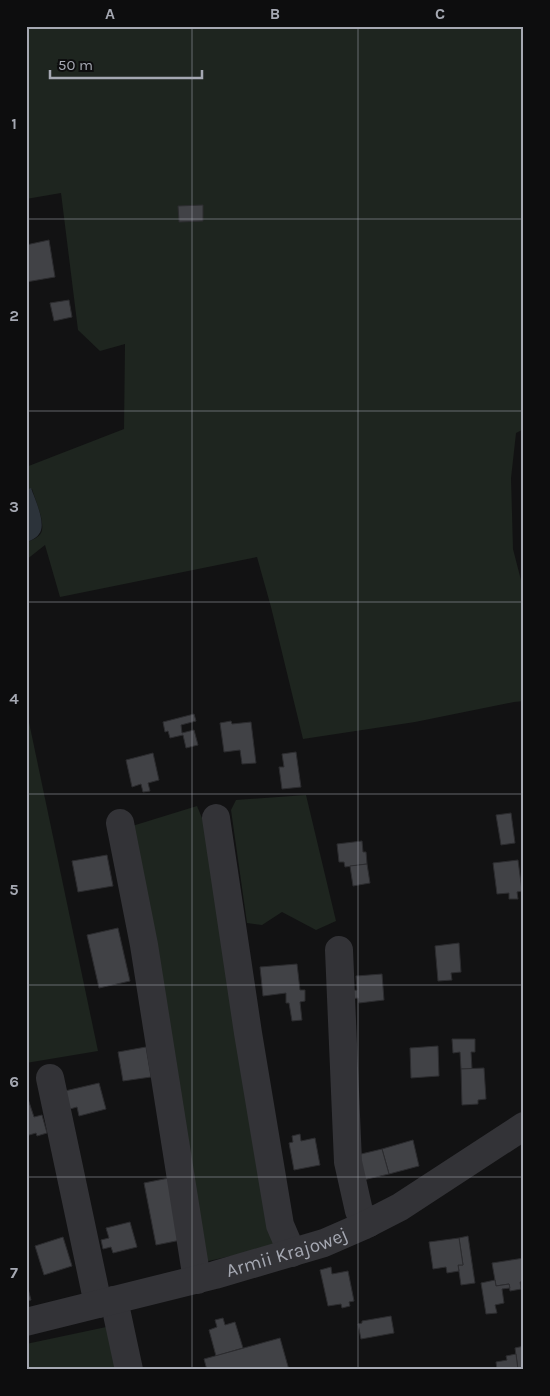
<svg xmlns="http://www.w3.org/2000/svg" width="550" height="1396" viewBox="0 0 550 1396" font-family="Karla,sans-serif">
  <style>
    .green { fill: #1e251f }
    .water { fill: #2c333a }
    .building { fill: #414246; stroke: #2c2c2f }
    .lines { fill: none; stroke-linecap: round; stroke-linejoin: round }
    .minor { stroke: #333337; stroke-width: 28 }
    .grid { fill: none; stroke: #a5a8b2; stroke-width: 1; stroke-opacity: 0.55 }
    .labels { text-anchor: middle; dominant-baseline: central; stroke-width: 5; stroke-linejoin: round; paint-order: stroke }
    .street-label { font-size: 19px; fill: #a5a8b2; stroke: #0d0d0e }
    .neatline { fill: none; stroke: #a5a8b2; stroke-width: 2 }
    .grid-label { font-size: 16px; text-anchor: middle; font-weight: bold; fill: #a5a8b2 }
  </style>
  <rect width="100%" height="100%" fill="#121213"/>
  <g class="green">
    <path d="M 26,26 L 524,26 L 524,429 L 516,433 L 511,478 L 513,549 L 524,592 L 524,701 L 514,702 L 415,722 L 303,739 L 271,607 L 257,557 L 60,597 L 45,545 L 26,560 L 27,542 C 32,540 38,538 41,533 C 46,524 35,499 32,489 L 26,490 L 26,467 L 124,429 L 125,344 L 100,351 L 78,330 L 61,193 L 26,199 Z"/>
    <polygon points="26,708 98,1051 26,1063"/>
    <polygon points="306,795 336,921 316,930 282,912 262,925 247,923 231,810 236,800"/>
    <polygon points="197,806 207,830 281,1245 204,1262 129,827"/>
    <polygon points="111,1326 121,1370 26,1370 26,1344"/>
  </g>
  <path class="water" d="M 31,488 C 35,499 47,525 39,534 C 36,539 30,540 26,543 L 26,490 Z"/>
  <g class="building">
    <polygon points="203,205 203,221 179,222 178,206"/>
    <polygon points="49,240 55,277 26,282 26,245"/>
    <polygon points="69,300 72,317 54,321 50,303"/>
    <polygon points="194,714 196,721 181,725 182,733 194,730 198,745 186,748 183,735 170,738 168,731 165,732 163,722"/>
    <polygon points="231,721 232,724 251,722 256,763 242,764 240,750 224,752 220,723"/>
    <polygon points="296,752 301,787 282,789 279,767 284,767 282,754"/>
    <polygon points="153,753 159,780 148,783 150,791 143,792 141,784 132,787 126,760"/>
    <polygon points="511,813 515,843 501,845 496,815"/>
    <polygon points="362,841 363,852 366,852 367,864 345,867 344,862 339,862 337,844"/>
    <polygon points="107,855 113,886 78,892 72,861"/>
    <polygon points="518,860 522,891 517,892 518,899 509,899 509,893 497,894 493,863"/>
    <polygon points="367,864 370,883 353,886 350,866"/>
    <polygon points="118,928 130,981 99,988 87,935"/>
    <polygon points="459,943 461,972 451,973 452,980 438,981 435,946"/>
    <polygon points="297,964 300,990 305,990 305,1001 300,1002 302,1020 292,1021 289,1003 286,1003 286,993 263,996 260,967"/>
    <polygon points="382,974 384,1000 359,1003 358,998 351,999 351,991 357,990 356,976"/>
    <polygon points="452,1039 475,1039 475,1052 471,1052 472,1069 461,1069 460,1052 453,1053"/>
    <polygon points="438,1046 439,1076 411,1078 410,1048"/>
    <polygon points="146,1047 151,1077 123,1081 118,1052"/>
    <polygon points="484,1068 486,1099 478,1100 478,1104 462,1105 461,1069"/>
    <polygon points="99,1083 106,1109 79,1116 77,1107 70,1109 65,1091"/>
    <polygon points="28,1099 34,1117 42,1115 47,1133 37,1136 36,1133 26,1136 26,1100"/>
    <polygon points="300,1134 301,1141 315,1138 320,1165 294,1170 289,1143 293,1142 292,1136"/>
    <polygon points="413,1140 419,1166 389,1174 382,1149"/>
    <polygon points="382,1149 389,1174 363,1180 357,1155"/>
    <polygon points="169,1178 181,1240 156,1245 144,1183"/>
    <polygon points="130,1222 137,1247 113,1253 111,1247 103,1249 101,1240 109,1238 106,1228"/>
    <polygon points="468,1236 475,1283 461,1285 458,1265 463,1265 459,1238"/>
    <polygon points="63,1237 72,1266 44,1275 35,1246"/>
    <polygon points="459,1238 463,1265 458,1265 459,1271 447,1273 446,1267 433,1269 429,1242"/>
    <polygon points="524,1258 524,1281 520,1282 521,1289 510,1291 509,1284 496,1286 492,1263"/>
    <polygon points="331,1267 332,1274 348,1271 354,1301 349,1302 350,1306 342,1308 341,1304 328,1306 320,1270"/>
    <polygon points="495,1280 496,1286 509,1284 510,1288 502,1289 504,1303 495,1305 497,1313 486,1314 481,1283"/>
    <polygon points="26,1281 31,1300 26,1301"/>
    <polygon points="391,1316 394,1333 361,1339 358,1324 362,1323 362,1321"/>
    <polygon points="223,1318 225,1325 235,1322 243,1348 216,1356 209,1330 217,1327 215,1320"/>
    <polygon points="280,1338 289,1370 207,1370 204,1359"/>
    <polygon points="524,1346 524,1370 518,1370 515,1348"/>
    <polygon points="516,1354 518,1370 497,1370 496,1362 507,1360 506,1356"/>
  </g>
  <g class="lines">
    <g class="minor">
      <polyline points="216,818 248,1033 280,1225 292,1253"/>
      <polyline points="120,823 144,945 197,1280"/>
      <polyline points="339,950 348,1162 359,1211 369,1223"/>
      <polyline points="50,1078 98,1304"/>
      <polyline points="114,1300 129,1370"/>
      <path id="s1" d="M 26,1322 L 215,1275 L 324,1243 L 363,1226 L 400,1207 L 524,1126"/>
    </g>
  </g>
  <path class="grid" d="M 192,26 L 192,1370M 358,26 L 358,1370M 26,219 L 524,219M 26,411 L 524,411M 26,602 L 524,602M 26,794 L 524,794M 26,985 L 524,985M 26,1177 L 524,1177"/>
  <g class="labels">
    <g class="street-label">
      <text stroke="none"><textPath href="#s1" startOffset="270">Armii Krajowej</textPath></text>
    </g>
  </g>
  <rect width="550" height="1396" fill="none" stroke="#0d0d0e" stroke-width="55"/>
  <path d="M50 70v8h152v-8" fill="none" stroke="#a5a8b2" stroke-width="2.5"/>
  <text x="58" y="70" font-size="15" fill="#a5a8b2" stroke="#0d0d0e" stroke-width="4" paint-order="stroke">50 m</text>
  <rect x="28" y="28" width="494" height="1340" class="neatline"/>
  <g class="grid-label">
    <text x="110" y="19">A</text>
    <text x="275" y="19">B</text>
    <text x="440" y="19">C</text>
    <text x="14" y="129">1</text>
    <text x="14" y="321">2</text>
    <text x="14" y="512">3</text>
    <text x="14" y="704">4</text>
    <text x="14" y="895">5</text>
    <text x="14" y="1087">6</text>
    <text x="14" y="1278">7</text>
  </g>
</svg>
